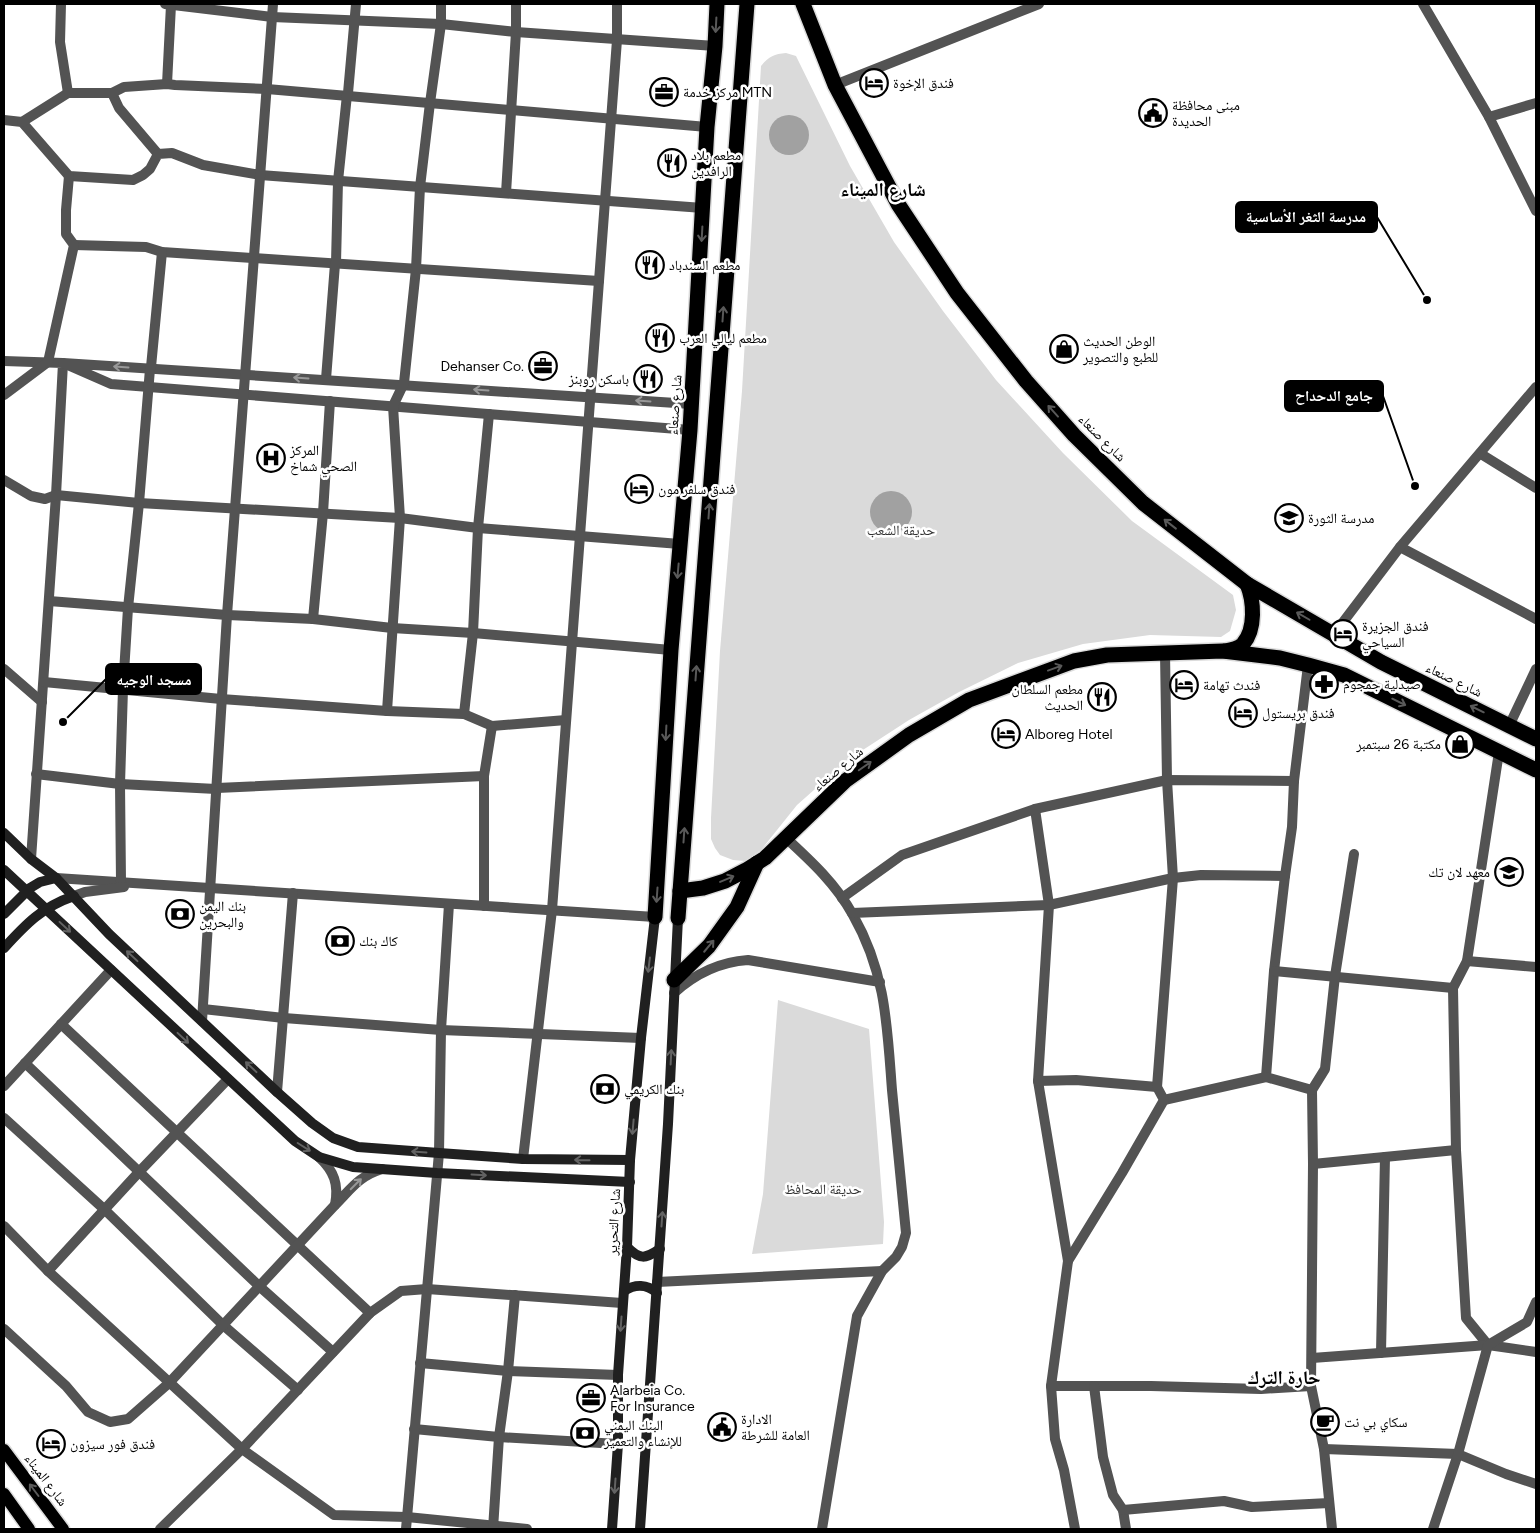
<svg xmlns="http://www.w3.org/2000/svg" width="1540" height="1533" viewBox="0 0 1540 1533" font-family="Figtree,'Noto Naskh Arabic',sans-serif">
  <style>
    .green { fill: #dadada }
    .water { fill: #a1a1a1 }
    .lines { fill: none; stroke-linecap: round; stroke-linejoin: round }
    .primary-casing { stroke: #dbdbdb; stroke-width: 15 }
    .highway-casing { stroke: #dbdbdb; stroke-width: 18 }
    .street { stroke: #535353; stroke-width: 10 }
    .secondary { stroke: #202020; stroke-width: 10 }
    .primary { stroke: #000; stroke-width: 12 }
    .highway { stroke: #000; stroke-width: 15 }
    .oneway { stroke: #595959 }
    .oneway2 { stroke: #989898 }
    .oneway3 { stroke: #636363 }
    .labels { text-anchor: middle; dominant-baseline: central; stroke-width: 5; stroke-linejoin: round; paint-order: stroke }
    .poi-label { font-size: 14px; fill: #000; stroke: #fff; text-anchor: start }
    .street-label { font-size: 14px; fill: #000; stroke: #fff }
    .park-label { font-size: 14px; fill: #313131; stroke: #fff }
    .district-label { font-size: 19px; font-weight: bold; fill: #000; stroke: #fff }
    .leader { fill: none; stroke: #000; stroke-width: 2 }
    .callout-dot { fill: #000; stroke: #fff; stroke-width: 2 }
    .callout { fill: #000; stroke: #000; stroke-width: 2 }
    .callout-label { font-size: 15px; text-anchor: middle; font-weight: bold; fill: #fff }
  </style>
  <rect width="100%" height="100%" fill="#fff"/>
  <g class="green">
    <path d="M 786,53 L 796,56 L 850,166 L 894,242 L 943,311 L 996,380 L 1063,453 L 1132,521 L 1233,595 L 1236,610 L 1230,631 L 1221,637 L 1150,635 L 1083,644 L 1018,663 L 959,692 L 909,720 L 849,759 L 797,805 L 761,850 L 745,861 L 733,860 L 720,855 L 715,848 L 711,839 L 711,818 L 720,651 L 742,391 L 761,66 C 768,57 774,54 786,53 Z"/>
    <polygon points="778,1000 869,1029 884,1222 883,1244 752,1254 763,1194"/>
  </g>
  <g class="water">
    <circle cx="789" cy="135" r="20"/>
    <circle cx="891" cy="512" r="21"/>
  </g>
  <g class="lines">
    <defs>
      <g id="primary">
        <polyline points="4,1450 63,1529"/>
        <polyline points="4,1494 29,1529"/>
      </g>
      <g id="highway">
        <polyline points="803,4 835,85 898,204 957,293 1026,381 1074,435 1143,503 1247,584 1381,662 1536,739"/>
        <path d="M 1225,651 C 1231,650 1238,649 1243,644 C 1256,629 1254,601 1247,584"/>
        <polyline points="680,891 703,888 725,881 746,870 765,858 845,781 909,735 969,700 1074,661 1107,655 1223,651 1280,658 1308,665 1344,675 1536,770"/>
        <polyline points="655,917 671,650 690,430 707,127 715,46 717,4"/>
        <polyline points="678,918 747,4"/>
        <polyline points="674,980 709,946 737,907 757,863"/>
      </g>
    </defs>
    <use href="#primary" class="primary-casing"/>
    <use href="#highway" class="highway-casing"/>
    <g class="street">
      <polyline points="61,4 60,42 68,93"/>
      <polyline points="165,4 272,17 441,24 516,32 715,46"/>
      <polyline points="1423,4 1489,117 1536,211"/>
      <polyline points="167,84 171,5"/>
      <polyline points="835,85 1039,4"/>
      <polyline points="112,93 119,108 158,154"/>
      <polyline points="1489,117 1536,103"/>
      <polyline points="4,120 22,122 69,176 133,180 143,175 150,169 158,154 172,153 203,165 260,175 703,208"/>
      <polyline points="22,122 68,93 112,93 124,87 167,84 175,85 267,89 707,127"/>
      <polyline points="506,193 516,32 516,4"/>
      <polyline points="74,245 146,247 162,252 599,281"/>
      <polyline points="4,361 63,363 56,495 31,859"/>
      <polyline points="326,379 335,264 336,263 338,181 347,95 348,93 356,4"/>
      <polyline points="4,395 48,362 74,245 66,234 66,210 69,176"/>
      <polyline points="690,430 111,384 63,363 691,404"/>
      <polyline points="1481,454 1536,488"/>
      <polyline points="4,480 31,496 45,499 56,495 139,503 400,518 478,528 680,544"/>
      <polyline points="1400,547 1536,619"/>
      <polyline points="49,601 227,615 313,619 392,628 473,633 671,650"/>
      <polyline points="313,619 323,513 330,401"/>
      <polyline points="1334,634 1400,547 1536,387"/>
      <polyline points="1308,665 1294,781 1292,827 1285,876 1274,971 1266,1077 1312,1090 1313,1164 1311,1386 1324,1449 1332,1529"/>
      <polyline points="4,669 42,702"/>
      <polyline points="44,682 221,699 387,711 464,714 492,726 566,720"/>
      <polyline points="387,711 400,518 393,406 404,383 416,269 420,187 430,103 441,24 441,4"/>
      <polyline points="464,714 473,633 478,528 489,414"/>
      <polyline points="1509,726 1536,669"/>
      <polyline points="36,774 120,784 216,789 217,788 484,776"/>
      <polyline points="1035,809 1049,905 1038,1081 1068,1261 1051,1386 1055,1439 1064,1470 1075,1529"/>
      <path d="M 786,838 C 811,861 836,884 853,915 C 886,973 887,1025 892,1090 C 897,1138 901,1186 906,1233 L 902,1247 L 896,1257 L 882,1271 L 857,1316 L 822,1529"/>
      <polyline points="56,878 655,917"/>
      <polyline points="121,882 120,784 123,689 128,608 139,503 150,369 151,367 162,252"/>
      <polyline points="74,896 85,892 124,887"/>
      <polyline points="842,898 902,855 1035,809 1167,780 1294,781"/>
      <polyline points="484,906 484,776 492,726"/>
      <polyline points="852,913 1049,905 1173,878 1201,875 1285,876"/>
      <polyline points="1467,961 1536,967"/>
      <polyline points="1274,971 1453,988"/>
      <path d="M 674,993 C 696,973 719,962 748,960 L 880,982"/>
      <polyline points="203,1009 284,1018 441,1030 641,1038"/>
      <polyline points="202,1021 227,615 273,4"/>
      <polyline points="61,1024 370,1313"/>
      <polyline points="25,1063 259,1286 333,1352"/>
      <polyline points="1038,1081 1076,1080 1157,1087"/>
      <polyline points="4,1086 111,970"/>
      <polyline points="1312,1090 1325,1069 1335,976 1354,854"/>
      <polyline points="277,1092 293,893"/>
      <polyline points="1164,1100 1266,1077"/>
      <polyline points="4,1118 105,1210 223,1325 298,1390"/>
      <path d="M 319,1157 C 334,1171 339,1184 335,1205 C 351,1189 359,1176 382,1169"/>
      <polyline points="523,1159 552,910 617,40 617,4"/>
      <polyline points="1313,1164 1456,1150"/>
      <polyline points="4,1226 48,1271 242,1449 334,1515 407,1517 527,1529"/>
      <polyline points="1068,1261 1122,1173 1164,1100 1157,1087 1173,878 1167,780 1165,653"/>
      <polyline points="48,1271 139,1172 228,1079"/>
      <polyline points="657,1282 882,1271"/>
      <polyline points="4,1329 66,1386 88,1412 110,1422 128,1419 169,1383 335,1205"/>
      <polyline points="1488,1345 1466,1318 1456,1150 1453,988 1467,961 1499,752"/>
      <polyline points="1381,1353 1385,1157"/>
      <polyline points="1312,1358 1488,1345 1536,1352"/>
      <polyline points="420,1363 508,1371 618,1375"/>
      <polyline points="1051,1386 1151,1386 1261,1389 1311,1386"/>
      <polyline points="1094,1386 1103,1457 1113,1495 1123,1510 1126,1529"/>
      <polyline points="414,1429 499,1437 618,1444"/>
      <polyline points="1324,1449 1458,1454 1506,1474 1536,1484"/>
      <polyline points="1123,1510 1224,1501 1252,1507 1329,1503"/>
      <polyline points="160,1529 242,1449 370,1313 401,1291 427,1289 622,1303"/>
      <polyline points="406,1529 439,1153 441,1030 449,904"/>
      <polyline points="493,1529 499,1437 508,1371 515,1295"/>
      <polyline points="1433,1529 1458,1454 1488,1345 1527,1322 1536,1302"/>
    </g>
    <g class="secondary">
      <polyline points="4,833 31,859 56,878 109,934 277,1092 312,1123 333,1138 358,1147 439,1153 523,1159 630,1160"/>
      <polyline points="4,870 295,1141 319,1157 353,1167 437,1173 630,1182"/>
      <polyline points="4,914 30,888 40,882 56,878"/>
      <path d="M 4,948 C 26,924 42,907 74,896"/>
      <path d="M 627,1247 C 640,1260 645,1259 660,1249"/>
      <path d="M 624,1291 C 635,1284 647,1284 657,1293"/>
      <polyline points="612,1529 618,1444 618,1375 627,1247 630,1160 641,1038 655,917"/>
      <polyline points="640,1529 668,1124 678,918"/>
    </g>
    <use href="#primary" class="primary"/>
    <use href="#highway" class="highway"/>
  </g>
  <defs><path id="oneway-shaft" d="M-6 0H5M1.5-3L5.5 0L1.5 3" fill="none" stroke-width="1.6" stroke-linecap="round" stroke-linejoin="round" transform="scale(1.25)"/></defs>
  <g class="oneway">
    <use href="#oneway-shaft" transform="translate(716 25) rotate(93)"/>
    <use href="#oneway-shaft" transform="translate(702 234) rotate(93)"/>
    <use href="#oneway-shaft" transform="translate(723 314) rotate(-86)"/>
    <use href="#oneway-shaft" transform="translate(1053 411) rotate(-132)"/>
    <use href="#oneway-shaft" transform="translate(709 511) rotate(-86)"/>
    <use href="#oneway-shaft" transform="translate(1170 524) rotate(-142)"/>
    <use href="#oneway-shaft" transform="translate(678 571) rotate(95)"/>
    <use href="#oneway-shaft" transform="translate(1303 616) rotate(-150)"/>
    <use href="#oneway-shaft" transform="translate(1055 668) rotate(-20)"/>
    <use href="#oneway-shaft" transform="translate(696 673) rotate(-86)"/>
    <use href="#oneway-shaft" transform="translate(1399 702) rotate(26)"/>
    <use href="#oneway-shaft" transform="translate(1477 709) rotate(-154)"/>
    <use href="#oneway-shaft" transform="translate(666 733) rotate(93)"/>
    <use href="#oneway-shaft" transform="translate(865 766) rotate(-35)"/>
    <use href="#oneway-shaft" transform="translate(684 835) rotate(-86)"/>
    <use href="#oneway-shaft" transform="translate(727 879) rotate(-23)"/>
    <use href="#oneway-shaft" transform="translate(657 895) rotate(94)"/>
    <use href="#oneway-shaft" transform="translate(709 946) rotate(-50)"/>
    <use href="#oneway-shaft" transform="translate(34 1490) rotate(-127)"/>
  </g>
  <g class="oneway2">
    <use href="#oneway-shaft" transform="translate(121 367) rotate(-176)"/>
    <use href="#oneway-shaft" transform="translate(301 378) rotate(-176)"/>
    <use href="#oneway-shaft" transform="translate(481 390) rotate(-176)"/>
    <use href="#oneway-shaft" transform="translate(643 401) rotate(-176)"/>
    <use href="#oneway-shaft" transform="translate(356 1184) rotate(-45)"/>
  </g>
  <g class="oneway3">
    <use href="#oneway-shaft" transform="translate(65 927) rotate(43)"/>
    <use href="#oneway-shaft" transform="translate(132 956) rotate(-137)"/>
    <use href="#oneway-shaft" transform="translate(649 965) rotate(97)"/>
    <use href="#oneway-shaft" transform="translate(183 1038) rotate(43)"/>
    <use href="#oneway-shaft" transform="translate(671 1057) rotate(-87)"/>
    <use href="#oneway-shaft" transform="translate(251 1067) rotate(-137)"/>
    <use href="#oneway-shaft" transform="translate(633 1127) rotate(95)"/>
    <use href="#oneway-shaft" transform="translate(304 1147) rotate(32)"/>
    <use href="#oneway-shaft" transform="translate(419 1152) rotate(-176)"/>
    <use href="#oneway-shaft" transform="translate(582 1160) rotate(-179)"/>
    <use href="#oneway-shaft" transform="translate(479 1175) rotate(3)"/>
    <use href="#oneway-shaft" transform="translate(662 1219) rotate(-86)"/>
    <use href="#oneway-shaft" transform="translate(621 1324) rotate(94)"/>
    <use href="#oneway-shaft" transform="translate(615 1486) rotate(94)"/>
  </g>
  <defs>
    <symbol id="hotel-ring" viewBox="-11 -11 22 22"><circle r="9.5" fill="#fff" stroke="#000" stroke-width="1.5"/><path d="M-6-4.5h1.5V1H6V5H4.5V3h-9V5H-6ZM-4 0a1.8 1.8 0 1 1 3.6 0ZM.5 0V-2.5h3Q6-2.5 6 0Z" fill="#000"/></symbol>
    <symbol id="office-ring" viewBox="-11 -11 22 22"><circle r="9.5" fill="#fff" stroke="#000" stroke-width="1.5"/><path d="M-6-3h4V-5.5h4V-3h4V5H-6ZM-1-4.5V-3h2v-1.5ZM-6 0V1H6V0Z" fill="#000"/></symbol>
    <symbol id="civic-ring" viewBox="-11 -11 22 22"><circle r="9.5" fill="#fff" stroke="#000" stroke-width="1.5"/><path d="M-.6-6.5H3V-4.5H.6V-3L4-1V1h2V6H-6V1h2V-1L-.6-3ZM-1.2 2.5V6h2.4V2.5Z" fill="#000"/></symbol>
    <symbol id="restaurant-ring" viewBox="-11 -11 22 22"><circle r="9.5" fill="#fff" stroke="#000" stroke-width="1.5"/><path d="M-5-6h1v4h1v-4h1v4h1v-4h1v5L-1.5 .5V6h-2V.5L-5-1ZM5-6V6H3V1.5H1.5Q1.5-4 5-6Z" fill="#000"/></symbol>
    <symbol id="shop-ring" viewBox="-11 -11 22 22"><circle r="9.5" fill="#fff" stroke="#000" stroke-width="1.5"/><path d="M-5-2.5h2.3a2.7 3.5 0 0 1 5.4 0H5L5.5 6h-11ZM-1.5-2.5h3a1.5 2.3 0 0 0-3 0Z" fill="#000"/></symbol>
    <symbol id="hospital-ring" viewBox="-11 -11 22 22"><circle r="9.5" fill="#fff" stroke="#000" stroke-width="1.5"/><path d="M-5-5h3v3.5h4V-5h3V5h-3V1.5h-4V5h-3Z" fill="#000"/></symbol>
    <symbol id="school-ring" viewBox="-11 -11 22 22"><circle r="9.5" fill="#fff" stroke="#000" stroke-width="1.5"/><path d="M0-5L7-2L0 1L-7-2ZM-4 1L0 2.5L4 1V4Q0 6-4 4Z" fill="#000"/></symbol>
    <symbol id="pharmacy-ring" viewBox="-11 -11 22 22"><circle r="9.5" fill="#fff" stroke="#000" stroke-width="1.5"/><path d="M-2-6h4v4h4v4h-4v4h-4v-4h-4v-4h4Z" fill="#000"/></symbol>
    <symbol id="bank-ring" viewBox="-11 -11 22 22"><circle r="9.5" fill="#fff" stroke="#000" stroke-width="1.5"/><path d="M-6-4H6V4H-6ZM0-2.3a2.3 2.3 0 1 0 0 4.6a2.3 2.3 0 1 0 0-4.6Z" fill="#000"/></symbol>
    <symbol id="cafe-ring" viewBox="-11 -11 22 22"><circle r="9.5" fill="#fff" stroke="#000" stroke-width="1.5"/><path d="M-5.5-4.5H6V0H3Q3 3.5 0 3.5H-2.5Q-5.5 3.5-5.5 0ZM3-3.2v2h1.7v-2ZM-6 4.5H4V6H-6Z" fill="#000"/></symbol>
  </defs>
  <g fill-rule="evenodd">
    <use href="#hotel-ring" x="858" y="67" width="32" height="32"/>
    <use href="#office-ring" x="648" y="76" width="32" height="32"/>
    <use href="#civic-ring" x="1137" y="97" width="32" height="32"/>
    <use href="#restaurant-ring" x="656" y="147" width="32" height="32"/>
    <use href="#restaurant-ring" x="634" y="249" width="32" height="32"/>
    <use href="#restaurant-ring" x="644" y="322" width="32" height="32"/>
    <use href="#shop-ring" x="1048" y="333" width="32" height="32"/>
    <use href="#office-ring" x="527" y="350" width="32" height="32"/>
    <use href="#restaurant-ring" x="632" y="363" width="32" height="32"/>
    <use href="#hospital-ring" x="255" y="442" width="32" height="32"/>
    <use href="#hotel-ring" x="623" y="473" width="32" height="32"/>
    <use href="#school-ring" x="1273" y="502" width="32" height="32"/>
    <use href="#hotel-ring" x="1327" y="618" width="32" height="32"/>
    <use href="#pharmacy-ring" x="1308" y="668" width="32" height="32"/>
    <use href="#hotel-ring" x="1168" y="669" width="32" height="32"/>
    <use href="#restaurant-ring" x="1086" y="681" width="32" height="32"/>
    <use href="#hotel-ring" x="1227" y="697" width="32" height="32"/>
    <use href="#hotel-ring" x="990" y="718" width="32" height="32"/>
    <use href="#shop-ring" x="1444" y="728" width="32" height="32"/>
    <use href="#school-ring" x="1493" y="856" width="32" height="32"/>
    <use href="#bank-ring" x="164" y="898" width="32" height="32"/>
    <use href="#bank-ring" x="324" y="925" width="32" height="32"/>
    <use href="#bank-ring" x="589" y="1073" width="32" height="32"/>
    <use href="#office-ring" x="575" y="1382" width="32" height="32"/>
    <use href="#cafe-ring" x="1309" y="1406" width="32" height="32"/>
    <use href="#civic-ring" x="706" y="1411" width="32" height="32"/>
    <use href="#bank-ring" x="569" y="1417" width="32" height="32"/>
    <use href="#hotel-ring" x="35" y="1428" width="32" height="32"/>
  </g>
  <g class="labels">
    <g class="poi-label">
      <text x="893" y="83">فندق الإخوة</text>
      <text x="683" y="92">مركز خدمة MTN</text>
      <text x="1172" y="105">مبنى محافظة<tspan x="1172" dy="16">الحديدة</tspan></text>
      <text x="691" y="155">مطعم بلاد<tspan x="691" dy="16">الرافدين</tspan></text>
      <text x="669" y="265">مطعم السندباد</text>
      <text x="679" y="338">مطعم ليالي العرب</text>
      <text x="1083" y="341">الوطن الحديث<tspan x="1083" dy="16">للطبع والتصوير</tspan></text>
      <text x="524" y="366" text-anchor="end">Dehanser Co.</text>
      <text x="629" y="379" text-anchor="end">باسكن روبنز</text>
      <text x="290" y="450">المركز<tspan x="290" dy="16">الصحي شماخ</tspan></text>
      <text x="658" y="489">فندق سلفر مون</text>
      <text x="1308" y="518">مدرسة الثورة</text>
      <text x="1362" y="626">فندق الجزيرة<tspan x="1362" dy="16">السياحي</tspan></text>
      <text x="1343" y="684">صيدلية جمجوم</text>
      <text x="1203" y="685">فندث تهامة</text>
      <text x="1083" y="689" text-anchor="end">مطعم السلطان<tspan x="1083" dy="16">الحديث</tspan></text>
      <text x="1262" y="713">فندق بريستول</text>
      <text x="1025" y="734">Alboreg Hotel</text>
      <text x="1441" y="744" text-anchor="end">مكتبة 26 سبتمبر</text>
      <text x="1490" y="872" text-anchor="end">معهد لان تك</text>
      <text x="199" y="906">بنك اليمن<tspan x="199" dy="16">والبحرين</tspan></text>
      <text x="359" y="941">كاك بنك</text>
      <text x="624" y="1089">بنك الكريمي</text>
      <text x="610" y="1390">Alarbeia Co.<tspan x="610" dy="16">For Insurance</tspan></text>
      <text x="741" y="1419">الادارة<tspan x="741" dy="16">العامة للشرطة</tspan></text>
      <text x="1344" y="1422">سكاي بي نت</text>
      <text x="604" y="1425">البنك اليمني<tspan x="604" dy="16">للإنشاء والتعمير</tspan></text>
      <text x="70" y="1444">فندق فور سيزون</text>
    </g>
    <g class="street-label">
      <text transform="translate(675 405) rotate(-86)">شارع صنعاء</text>
      <text transform="translate(1102 438) rotate(45)">شارع صنعاء</text>
      <text transform="translate(1454 680) rotate(26)">شارع صنعاء</text>
      <text transform="translate(838 769) rotate(-40)">شارع صنعاء</text>
      <text transform="translate(614 1222) rotate(-87)">شارع التحرير</text>
      <text transform="translate(46 1480) rotate(53)">شارع الميناء</text>
    </g>
    <g class="park-label">
      <text x="901" y="530">حديقة الشعب</text>
      <text x="823" y="1189">حديقة المحافظ</text>
    </g>
    <g class="district-label">
      <text x="883" y="189">شارع الميناء</text>
      <text x="1284" y="1377">حارة الترك</text>
    </g>
  </g>
  <path class="leader" d="M1427 300L1377 217M1415 486L1383 396M63 722L106 679"/>
  <g class="callout-dot">
    <circle cx="1427" cy="300" r="5"/>
    <circle cx="1415" cy="486" r="5"/>
    <circle cx="63" cy="722" r="5"/>
  </g>
  <g class="callout">
    <rect x="1236" y="202" width="141" height="30" rx="5"/>
    <rect x="1285" y="381" width="98" height="30" rx="5"/>
    <rect x="106" y="664" width="95" height="30" rx="5"/>
  </g>
  <g class="callout-label">
    <text x="1306" y="222">مدرسة الثغر الأساسية</text>
    <text x="1334" y="401">جامع الدحداح</text>
    <text x="154" y="685">مسجد الوجيه</text>
  </g>
  <rect width="1540" height="1533" fill="none" stroke="#000000" stroke-width="10"/>
</svg>
